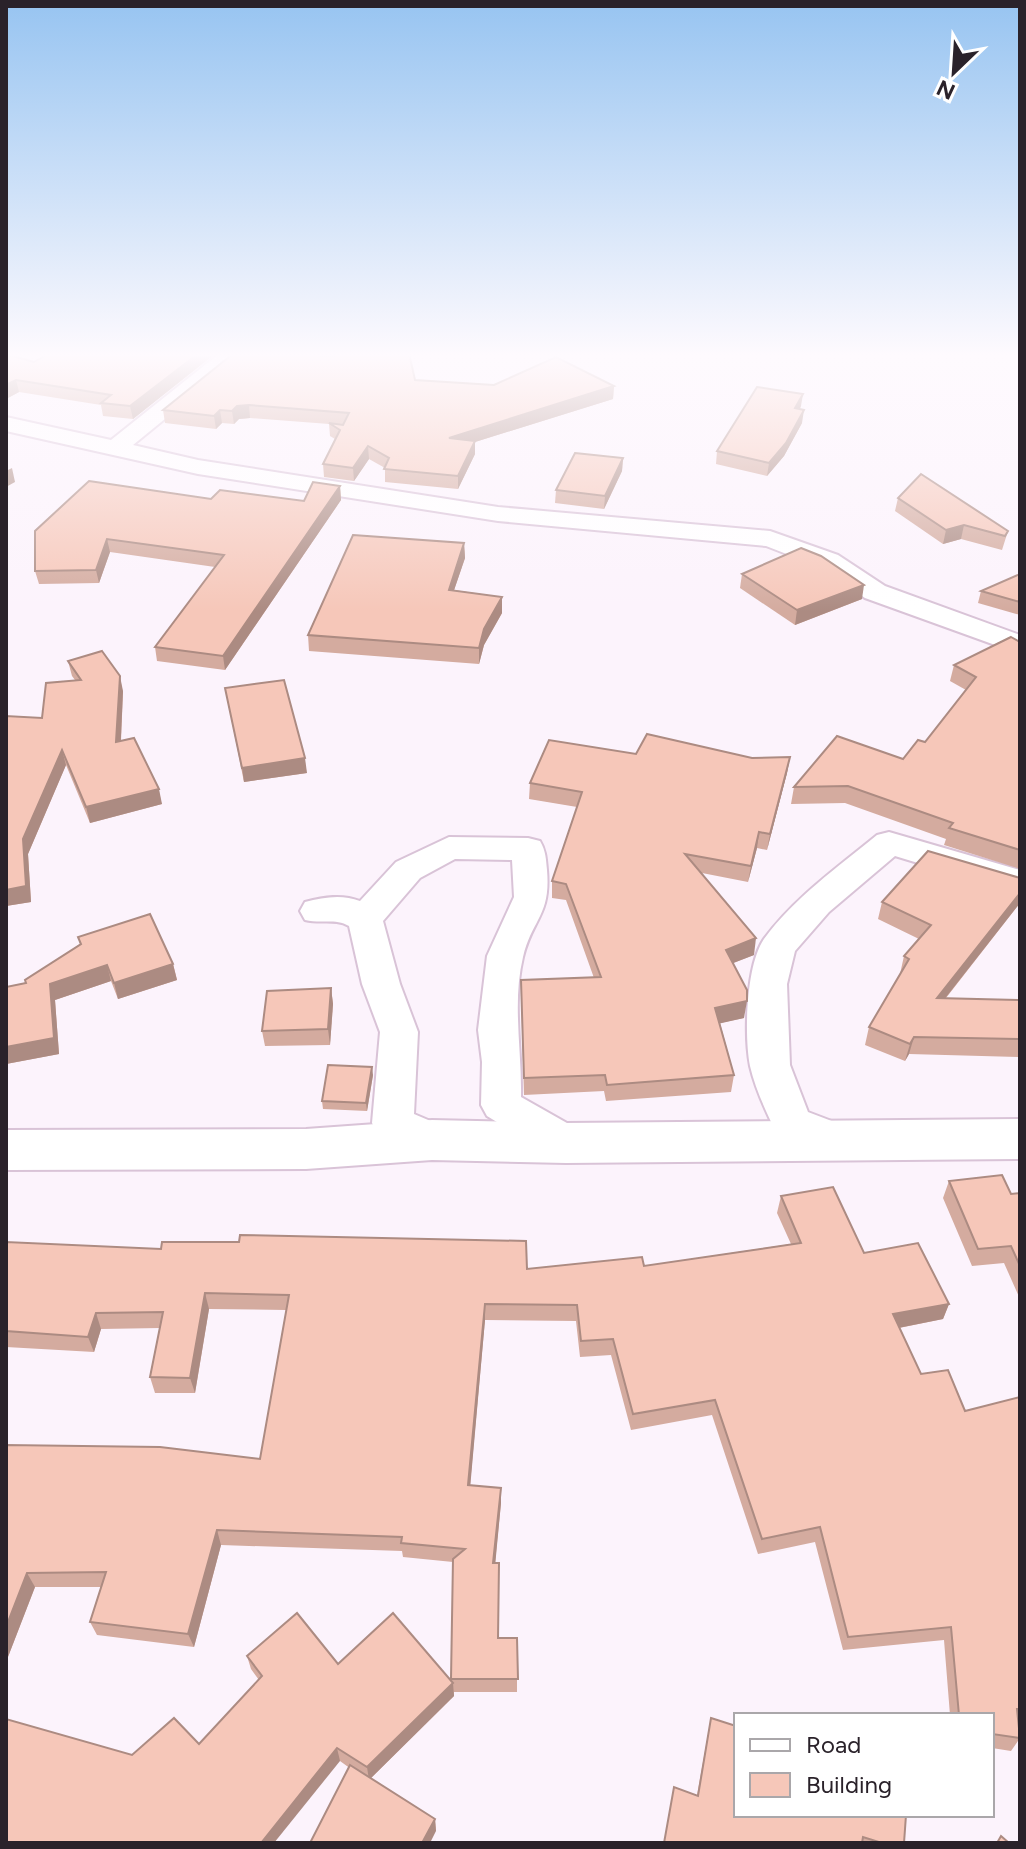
<svg xmlns="http://www.w3.org/2000/svg" width="1026" height="1849" viewBox="0 0 1026 1849" font-family="Figtree,sans-serif">
  <style>
    .lines { fill: none; stroke-linecap: round; stroke-linejoin: round }
    .street-casing { stroke: #d9c3d7; stroke-width: 4 }
    .secondary-casing { stroke: #d9c3d7; stroke-width: 4 }
    .street { fill: #fff; fill-rule: evenodd }
    .secondary { fill: #fff; fill-rule: evenodd }
    .wall { fill: #d4ab9f }
    .shaded-wall { fill: #ac8b82 }
    .building { fill: #f6c7b9; stroke: #ac8b82; stroke-width: 2 }
  </style>
  <rect width="100%" height="100%" fill="#fcf3fc"/>
  <g class="lines">
    <defs>
      <g id="street">
        <polygon points="220,353 255,353 252,357 237,360 133,445 198,460 498,507 770,531 838,555 885,586 1020,635 1020,654 865,598 820,567 766,546 498,521 198,474 6,431 6,417 111,440"/>
        <path d="M 889,832 L 1020,870 L 1020,894 L 895,856 L 829,912 L 795,951 L 787,984 L 790,1065 L 808,1112 L 850,1128 L 856,1140 L 850,1152 L 835,1157 L 777,1134 C 767,1114 755,1088 750,1066 C 744,1035 746,965 764,939 C 794,898 838,867 877,835 Z"/>
        <path d="M 449,837 L 528,838 L 540,841 C 546,851 546,860 547,870 C 551,916 532,919 523,957 C 512,1003 522,1051 521,1097 L 581,1131 L 587,1143 L 581,1155 L 566,1160 L 551,1155 L 487,1116 L 481,1105 L 482,1062 L 478,1030 L 487,956 L 514,897 L 512,860 L 455,859 L 420,878 L 383,921 L 400,984 L 418,1032 L 414,1114 L 447,1128 L 453,1140 L 447,1152 L 432,1157 L 378,1134 L 372,1123 L 380,1032 L 362,984 L 349,926 C 335,918 321,924 305,920 L 300,911 L 305,902 C 324,897 342,894 360,901 L 396,862 Z"/>
      </g>
      <polygon id="secondary" points="1020,1119 1020,1159 566,1163 432,1160 306,1169 6,1170 6,1130 306,1129 432,1120 566,1123"/>
    </defs>
    <use href="#street" class="street-casing"/>
    <use href="#secondary" class="secondary-casing"/>
    <use href="#street" class="street"/>
    <use href="#secondary" class="secondary"/>
  </g>
  <g class="wall">
    <polygon points="50,353 216,353 133,419 103,416 101,405 19,392 6,399 6,354 34,362"/>
    <polygon points="334,356 415,380 494,385 614,386 613,399 475,442 475,454 458,489 385,482 385,468 369,459 354,481 324,477 323,464 335,439 330,436 329,424 250,418 239,419 234,424 222,423 216,429 165,423 163,410"/>
    <polygon points="801,406 800,409 802,423 784,456 767,476 716,464 717,451"/>
    <polygon points="623,458 622,471 604,509 555,503 556,490"/>
    <polygon points="340,486 341,500 225,670 157,661 155,647 215,567 110,552 99,583 39,584 35,571 35,531 211,499 304,501"/>
    <polygon points="898,498 1008,531 1002,550 961,539 943,544 895,511"/>
    <polygon points="464,543 465,558 454,590 502,597 502,613 484,645 479,664 309,651 308,635"/>
    <polygon points="742,574 862,599 795,625 740,588"/>
    <polygon points="1020,574 1020,615 978,603 981,591"/>
    <polygon points="1020,642 1020,869 944,845 946,839 845,803 791,804 794,787 903,759 925,742 966,690 950,681 954,665"/>
    <polygon points="68,661 123,691 121,741 162,804 90,823 66,765 28,854 31,902 6,906 75,680 72,676"/>
    <polygon points="225,688 307,773 244,782"/>
    <polygon points="636,754 752,758 790,757 787,773 767,850 757,848 748,882 702,873 754,955 733,963 744,1018 720,1023 734,1075 731,1092 606,1101 604,1091 524,1095 521,997 594,978 566,900 552,898 552,881 577,807 529,799 530,783"/>
    <polygon points="1020,893 1020,903 946,998 1020,1000 1020,1057 909,1054 905,1061 865,1045 869,1027 900,974 904,956 919,939 878,919 882,902"/>
    <polygon points="78,937 173,964 177,980 118,999 111,981 55,1000 59,1054 6,1064 6,987 26,983 80,944"/>
    <polygon points="331,988 333,1004 330,1045 265,1046 262,1031"/>
    <polygon points="373,1075 367,1111 323,1109 322,1101"/>
    <polygon points="949,1181 1011,1194 1020,1193 1020,1299 1004,1263 972,1266 943,1198"/>
    <polygon points="781,1196 864,1253 949,1304 943,1319 899,1328 921,1374 965,1411 1020,1397 1020,1721 1018,1721 1020,1738 1011,1751 992,1748 992,1715 950,1715 944,1640 843,1650 815,1542 758,1554 712,1415 631,1430 611,1355 580,1357 576,1321 485,1320 470,1485 501,1503 495,1563 499,1638 517,1638 517,1692 454,1692 454,1696 371,1778 435,1819 436,1831 340,1761 132,1755 199,1744 259,1680 251,1669 247,1656 338,1664 451,1680 453,1562 403,1557 402,1551 221,1545 194,1647 97,1635 90,1622 101,1587 35,1587 6,1662 6,1445 260,1459 286,1310 209,1309 195,1393 155,1393 150,1377 160,1328 101,1329 94,1352 6,1347 6,1242 527,1269 644,1266 791,1244 777,1213"/>
    <polygon points="711,1718 904,1843 663,1843 697,1795"/>
  </g>
  <g class="shaded-wall">
    <polygon points="199,353 216,353 133,419 130,406"/>
    <polygon points="16,380 19,392 6,399 6,385"/>
    <polygon points="614,386 613,399 475,442 475,454 458,489 458,476 449,438"/>
    <polygon points="803,394 801,406 794,420 795,408"/>
    <polygon points="249,405 250,418 239,419 234,424 232,411 237,406"/>
    <polygon points="220,410 222,423 216,429 214,416"/>
    <polygon points="804,410 802,423 784,456 767,476 769,463"/>
    <polygon points="368,446 369,459 354,481 353,468"/>
    <polygon points="623,458 622,471 604,509 605,496"/>
    <polygon points="12,468 15,482 6,487 6,471"/>
    <polygon points="340,486 341,500 225,670 223,656"/>
    <polygon points="964,525 961,539 943,544 946,530"/>
    <polygon points="107,539 110,552 99,583 96,570"/>
    <polygon points="464,543 465,558 449,605 449,590"/>
    <polygon points="864,585 862,599 795,625 797,610"/>
    <polygon points="502,597 502,613 484,645 479,664 479,648 484,629"/>
    <polygon points="120,676 123,691 120,758 116,742"/>
    <polygon points="62,750 66,765 28,854 31,902 6,906 6,890 23,839"/>
    <polygon points="790,757 787,773 767,850 770,834"/>
    <polygon points="305,758 307,773 244,782 242,768"/>
    <polygon points="159,789 162,804 90,823 86,807"/>
    <polygon points="759,832 757,848 748,882 751,866"/>
    <polygon points="1020,893 1020,903 932,1015 937,998"/>
    <polygon points="756,938 754,955 723,967 726,950"/>
    <polygon points="173,964 177,980 118,999 114,983"/>
    <polygon points="107,965 111,981 55,1000 59,1054 6,1064 6,1047 50,984"/>
    <polygon points="331,988 333,1004 330,1045 328,1029"/>
    <polygon points="747,1001 744,1018 713,1025 715,1008"/>
    <polygon points="914,1037 909,1054 905,1061 910,1044"/>
    <polygon points="372,1067 373,1075 367,1111 366,1103"/>
    <polygon points="205,1293 209,1309 195,1393 190,1378"/>
    <polygon points="485,1304 485,1320 469,1500 468,1485"/>
    <polygon points="949,1304 943,1319 888,1330 893,1314"/>
    <polygon points="96,1313 101,1329 94,1352 88,1337"/>
    <polygon points="501,1488 501,1503 494,1577 493,1563"/>
    <polygon points="217,1530 221,1545 194,1647 188,1634"/>
    <polygon points="27,1573 35,1587 6,1662 6,1627"/>
    <polygon points="453,1683 454,1696 369,1780 367,1767"/>
    <polygon points="337,1748 340,1761 274,1843 261,1843"/>
    <polygon points="435,1819 436,1831 430,1843 422,1843"/>
  </g>
  <g class="building">
    <polygon points="50,353 199,353 130,406 101,403 111,395 16,380 6,385 6,354 34,362"/>
    <polygon points="234,353 282,353 334,356 338,353 409,353 415,380 494,385 556,357 614,386 449,438 475,441 458,476 384,469 389,458 368,446 353,468 323,464 340,430 329,423 343,425 349,413 249,405 237,406 232,411 220,410 214,416 163,410"/>
    <polygon points="757,387 803,394 795,408 804,410 786,443 769,463 717,451"/>
    <polygon points="575,453 623,458 605,496 556,490"/>
    <polygon points="921,474 1008,531 1005,536 964,525 946,530 898,498"/>
    <polygon points="89,481 211,499 220,490 304,501 313,482 340,486 223,656 155,647 224,555 107,539 96,570 35,571 35,531"/>
    <polygon points="353,535 464,543 449,590 502,597 484,629 479,648 308,635"/>
    <polygon points="801,548 821,556 864,585 797,610 742,574"/>
    <polygon points="1020,574 1020,602 981,591"/>
    <polygon points="1011,637 1020,642 1020,850 949,828 953,823 848,786 794,787 837,736 903,759 918,740 925,742 976,677 954,665"/>
    <polygon points="102,651 120,676 116,742 134,738 159,789 86,807 62,750 23,839 26,886 6,890 6,716 42,718 46,683 81,680 68,661"/>
    <polygon points="284,680 305,758 242,768 225,688"/>
    <polygon points="647,734 752,758 790,757 770,834 759,832 751,866 685,854 756,938 726,950 747,990 747,1001 715,1008 734,1075 607,1085 605,1075 524,1078 521,980 601,977 566,884 552,881 582,792 530,783 549,740 636,754"/>
    <polygon points="928,851 1020,878 1020,893 937,998 1020,1000 1020,1039 914,1037 910,1044 869,1027 909,959 904,956 931,925 882,902"/>
    <polygon points="150,914 173,964 114,983 107,965 50,984 54,1038 6,1047 6,987 26,983 25,980 81,944 78,937"/>
    <polygon points="331,988 328,1029 262,1031 267,991"/>
    <polygon points="328,1065 372,1067 366,1103 322,1101"/>
    <polygon points="1002,1175 1011,1194 1020,1193 1020,1266 1011,1246 978,1249 949,1181"/>
    <polygon points="833,1187 864,1253 918,1243 949,1304 893,1314 921,1374 948,1370 965,1411 1020,1397 1020,1709 1017,1709 1020,1738 992,1734 992,1715 959,1715 951,1627 848,1637 820,1527 762,1539 715,1400 633,1414 613,1339 581,1341 577,1305 485,1304 468,1485 501,1488 493,1563 499,1563 498,1638 517,1638 518,1679 451,1679 453,1559 465,1549 401,1543 402,1537 217,1530 188,1634 90,1622 106,1572 27,1573 6,1627 6,1445 160,1447 260,1459 289,1295 205,1293 190,1378 150,1377 163,1312 96,1313 88,1337 6,1331 6,1242 161,1249 162,1242 239,1242 240,1235 526,1241 527,1269 642,1257 644,1266 801,1243 781,1196"/>
    <polygon points="297,1613 338,1664 393,1613 453,1683 367,1767 337,1748 261,1843 6,1843 6,1719 132,1755 174,1718 199,1744 262,1676 247,1656"/>
    <polygon points="711,1718 736,1726 736,1815 906,1815 904,1843 882,1843 863,1837 862,1843 664,1843 674,1787 698,1796"/>
    <polygon points="350,1765 435,1819 422,1843 310,1843"/>
    <polygon points="1001,1836 1009,1843 997,1843"/>
  </g>
  <linearGradient id="sky" x2="0" y2="1"><stop stop-color="#97c4f1"/><stop offset="0.58" stop-color="#fefafe"/><stop offset="1" stop-color="#fefafe" stop-opacity="0"/></linearGradient>
  <rect width="1026" height="612" fill="url(#sky)"/>
  <rect width="1026" height="1849" fill="none" stroke="#2a222a" stroke-width="16"/>
  <rect x="734" y="1713" width="260" height="104" fill="#ffffff" stroke="#aaa7aa" stroke-width="2"/>
  <rect x="750" y="1739" width="40" height="12" fill="#ffffff" stroke="#aaa7aa" stroke-width="2"/>
  <text x="806" y="1753" font-size="24" fill="#2a222a">Road</text>
  <rect x="750" y="1773" width="40" height="24" fill="#f6c7b9" stroke="#aaa7aa" stroke-width="2"/>
  <text x="806" y="1793" font-size="24" fill="#2a222a">Building</text>
  <g transform="translate(954 72) rotate(205)" stroke="#ffffff" stroke-width="6" paint-order="stroke">
  <path d="M0-6L14 30L0 20L-14 30Z" fill="#2a222a"/>
  <text y="-12" font-size="22" font-weight="bold" text-anchor="middle" fill="#2a222a">N</text>
  </g>
</svg>
